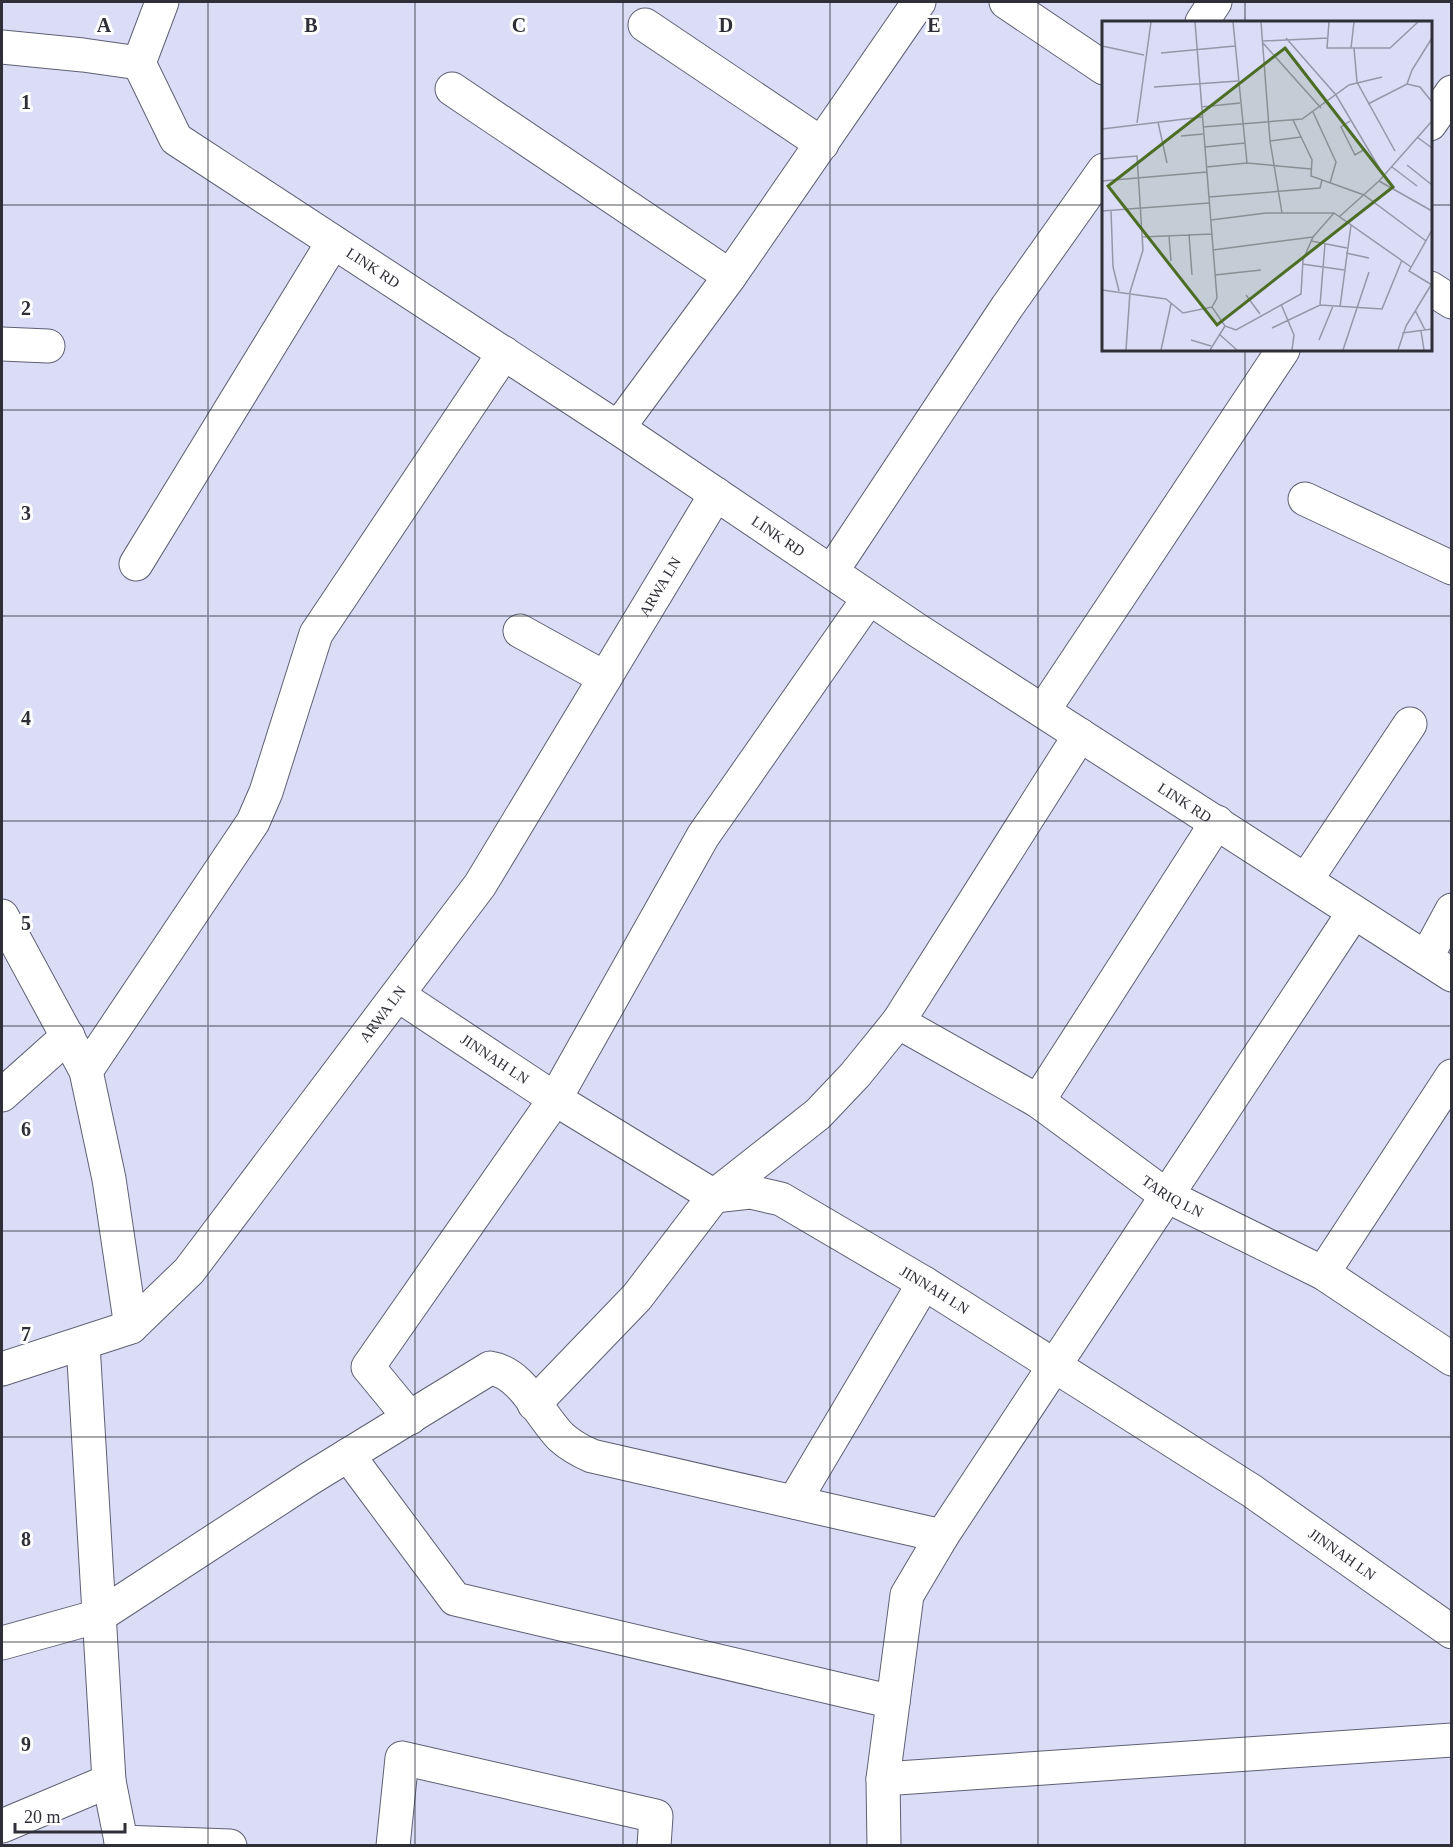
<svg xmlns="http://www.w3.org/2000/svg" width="1453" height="1847" viewBox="0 0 1453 1847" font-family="'Times New Roman',serif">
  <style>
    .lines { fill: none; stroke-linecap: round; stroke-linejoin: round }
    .minor-casing { stroke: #5e6074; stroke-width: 35 }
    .minor { stroke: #fff; stroke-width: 33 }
    .grid { fill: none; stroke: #2e2f38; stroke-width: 1.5; stroke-opacity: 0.55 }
    .labels { text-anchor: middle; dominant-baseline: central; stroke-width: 6; stroke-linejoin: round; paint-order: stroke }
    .street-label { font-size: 15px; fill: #2e2f38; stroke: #fff }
    .inset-road { fill: none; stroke: #9597a9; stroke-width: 1.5 }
    .view { fill: #4c6d24; fill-opacity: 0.15; stroke: #4c6d24; stroke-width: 3 }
    .inset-edge { fill: none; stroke: #2e2f38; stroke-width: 3 }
    .grid-label { font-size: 20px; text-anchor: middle; font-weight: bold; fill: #2e2f38; stroke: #fff; stroke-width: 6; stroke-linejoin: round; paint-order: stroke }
  </style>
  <rect width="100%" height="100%" fill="#daddf5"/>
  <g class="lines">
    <defs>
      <g id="minor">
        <polyline points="1006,2 1104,68"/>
        <polyline points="1202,22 1215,2"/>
        <polyline points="645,25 822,144"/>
        <polyline points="2,47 83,55 139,63 162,2"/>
        <path id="s1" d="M 139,63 L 176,139 L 618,428 L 917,630 L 1452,975"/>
        <polyline points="452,89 730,276"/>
        <polyline points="1430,124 1452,92"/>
        <polyline points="1430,288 1452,302"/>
        <polyline points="2,344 48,346"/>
        <polyline points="618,428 730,276 919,2"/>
        <polyline points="1305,499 1452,568"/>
        <polyline points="136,564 333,242"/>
        <polyline points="832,571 1007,307 1104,170"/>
        <polyline points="520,631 605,678"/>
        <polyline points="1043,711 1283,350"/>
        <polyline points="1306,880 1410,724"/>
        <polyline points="2,916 86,1071 109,1179 131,1327"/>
        <polyline points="1426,958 1452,910"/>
        <path id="s2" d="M 398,995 L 555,1099 L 714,1196 L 750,1192 L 781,1199 L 924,1283 L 1252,1491 L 1452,1632"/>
        <path id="s3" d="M 898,1022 L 1038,1101 L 1167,1196 L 1323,1273 L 1452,1359"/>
        <polyline points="86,1071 253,822 266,792 316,634 504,353"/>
        <polyline points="2,1095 68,1036"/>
        <polyline points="1038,1101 1217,822"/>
        <polyline points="1323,1273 1452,1076"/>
        <polyline points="83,1344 109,1781 122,1846"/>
        <path id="s4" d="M 2,1369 L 131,1327 L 189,1271 L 480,885 L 716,494"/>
        <polyline points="534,1404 637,1297 714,1196 818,1114 855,1075 898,1022 1080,735"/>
        <polyline points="410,1418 368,1367 555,1099 703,836 869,598"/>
        <polyline points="348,1455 455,1599 893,1702"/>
        <polyline points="794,1502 924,1283"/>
        <path d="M 2,1643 L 99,1616 L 309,1479 L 490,1368 C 523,1373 539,1415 561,1437 C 571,1446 580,1451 592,1456 L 942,1536"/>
        <polyline points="883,1779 1452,1740"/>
        <polyline points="2,1826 109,1781"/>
        <polyline points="121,1842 230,1846"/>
        <polyline points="393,1846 402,1758 656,1816 654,1846"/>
        <polyline points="884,1846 883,1779 907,1595 942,1536 1354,912"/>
      </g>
    </defs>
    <use href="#minor" class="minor-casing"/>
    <use href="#minor" class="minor"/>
  </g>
  <path class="grid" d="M 208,2 L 208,1846M 415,2 L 415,1846M 623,2 L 623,1846M 830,2 L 830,1846M 1038,2 L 1038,1846M 1245,2 L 1245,22M 2,205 L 1104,205M 1430,205 L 1452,205M 1245,350 L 1245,1846M 2,410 L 1452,410M 2,616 L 1452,616M 2,821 L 1452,821M 2,1026 L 1452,1026M 2,1231 L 1452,1231M 2,1437 L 1452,1437M 2,1642 L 1452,1642"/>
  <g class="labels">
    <g class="street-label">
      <text stroke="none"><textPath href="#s1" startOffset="320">LINK RD</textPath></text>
      <text stroke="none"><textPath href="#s1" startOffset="806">LINK RD</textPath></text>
      <text stroke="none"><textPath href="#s4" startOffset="1048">ARWA LN</textPath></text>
      <text stroke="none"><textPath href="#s1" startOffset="1292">LINK RD</textPath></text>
      <text stroke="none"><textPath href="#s4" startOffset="538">ARWA LN</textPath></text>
      <text stroke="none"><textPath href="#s2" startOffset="116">JINNAH LN</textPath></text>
      <text stroke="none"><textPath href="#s3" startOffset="326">TARIQ LN</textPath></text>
      <text stroke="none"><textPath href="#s2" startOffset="621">JINNAH LN</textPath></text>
      <text stroke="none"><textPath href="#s2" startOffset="1107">JINNAH LN</textPath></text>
    </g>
  </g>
  <g transform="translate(1102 21)">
    <rect width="330" height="330" fill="#daddf5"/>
    <path class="inset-road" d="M 93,1 L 115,277 L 110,286M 131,1 L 145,142M 159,1 L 168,120 L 180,192M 227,1 L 225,27 L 288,27 L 316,1M 184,17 L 234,74 L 282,155M 161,20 L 226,17M 161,22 L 219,87M 0,25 L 42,34M 249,27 L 252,1M 252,27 L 255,61 L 293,130M 59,32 L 133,25M 305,63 L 310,49 L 330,17M 52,66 L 136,60M 266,83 L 305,63 L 318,66 L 330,81M 99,86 L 138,82M 211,91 L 234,141 L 228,162M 191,99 L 210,139 L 209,155 L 262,174 L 324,220M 248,100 L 239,106 L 253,134 L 263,128M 56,101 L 65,142M 35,102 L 49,1M 101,106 L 200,98 L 247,64 L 280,56M 0,108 L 100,96M 79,115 L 101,113M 315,116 L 330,127M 168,120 L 199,116M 103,126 L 143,122M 0,138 L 35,135 L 41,229 L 28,271 L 24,329M 305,144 L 330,164M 104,146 L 145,142 L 209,148M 290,146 L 315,165M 0,160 L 105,151M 277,160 L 330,190M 107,176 L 218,167 L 220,159M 9,189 L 11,246 L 17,270M 0,190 L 107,182M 237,196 L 277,160 L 330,100M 109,199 L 164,192 L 232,192 L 309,246M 330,209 L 307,250 L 330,264M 87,213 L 90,254M 67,215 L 69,240M 40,216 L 110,213M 209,220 L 245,227M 111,229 L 211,216M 244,232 L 267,237M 200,243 L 242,249M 113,254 L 159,249M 0,269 L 64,278 L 81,292 L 110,286 L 123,305 L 134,309 L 199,273 L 201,239 L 211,216 L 232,192M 144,274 L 158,293M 179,283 L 192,314 L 190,329M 218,284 L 223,223M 238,286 L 249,204M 313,289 L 323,309M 170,307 L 218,284 L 280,288 L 300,239M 319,310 L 322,329M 300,312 L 330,308M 117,313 L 135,329M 89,319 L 109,325M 217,319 L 231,285M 59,329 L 69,283M 108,329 L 123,305M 241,329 L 267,251M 296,329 L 304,305 L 329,264"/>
    <path class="view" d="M 183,27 L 291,166 L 115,304 L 6,165 Z"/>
    <rect width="330" height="330" class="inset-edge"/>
  </g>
  <g class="grid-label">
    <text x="104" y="32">A</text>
    <text x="311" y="32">B</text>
    <text x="519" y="32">C</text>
    <text x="726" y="32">D</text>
    <text x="934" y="32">E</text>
    <text x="26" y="109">1</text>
    <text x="26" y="315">2</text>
    <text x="26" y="520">3</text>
    <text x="26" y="725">4</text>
    <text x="26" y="930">5</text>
    <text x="26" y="1136">6</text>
    <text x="26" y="1341">7</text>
    <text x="26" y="1546">8</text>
    <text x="26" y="1751">9</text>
  </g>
  <rect width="1453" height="1847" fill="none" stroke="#2e2f38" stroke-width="6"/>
  <path d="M15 1823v9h110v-9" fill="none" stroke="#2e2f38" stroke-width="3"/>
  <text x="24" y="1823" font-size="18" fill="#2e2f38" stroke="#ffffff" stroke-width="4.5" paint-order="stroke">20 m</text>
</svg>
